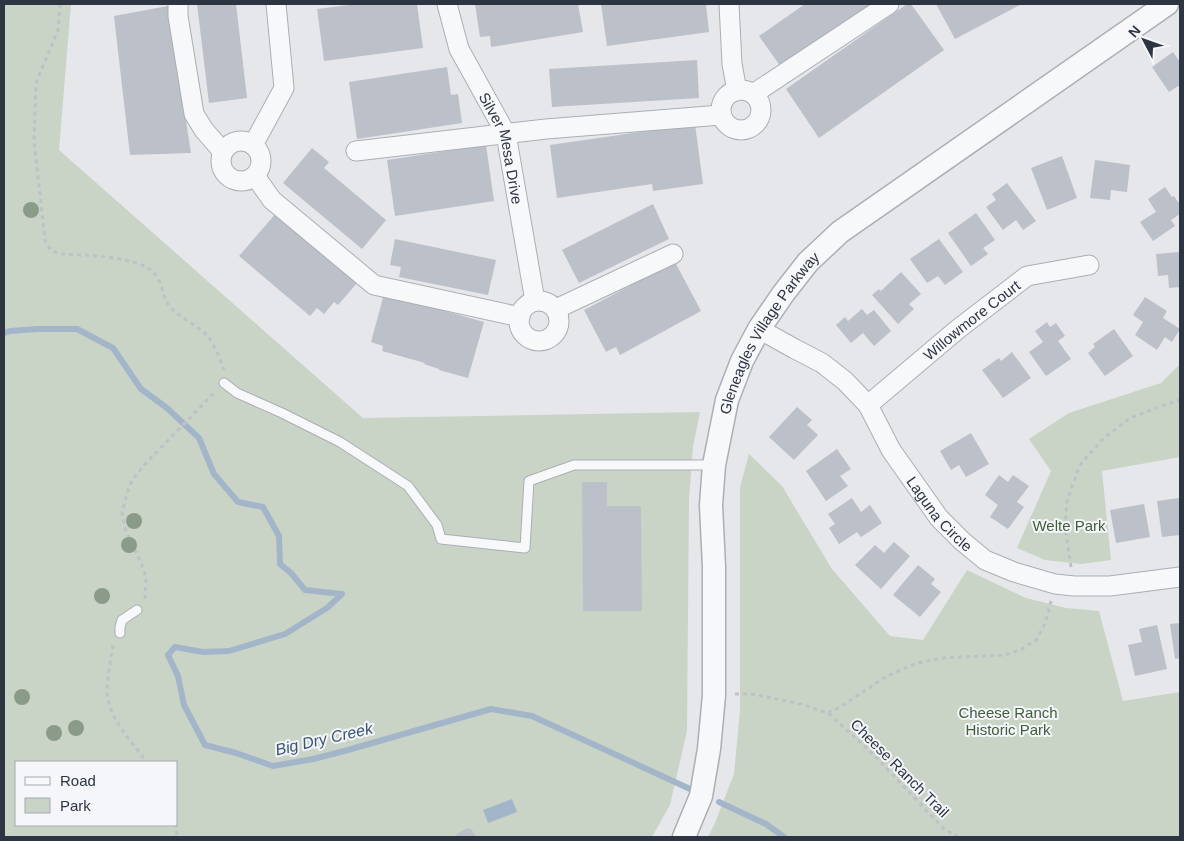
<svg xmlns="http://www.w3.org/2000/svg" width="1184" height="841" viewBox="0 0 1184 841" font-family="Helvetica,sans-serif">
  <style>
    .green { fill: #cad4c6; fill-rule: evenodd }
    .water { fill: #a3b5c8 }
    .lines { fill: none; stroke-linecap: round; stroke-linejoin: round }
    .stream { stroke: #a3b5c8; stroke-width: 6 }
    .building { fill: #bcc0c8 }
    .service-casing { stroke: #aaaeb5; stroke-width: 11 }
    .minor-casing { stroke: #aaaeb5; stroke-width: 21 }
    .tertiary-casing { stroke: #aaaeb5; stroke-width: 25 }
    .path { stroke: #bec1c7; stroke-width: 3; stroke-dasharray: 4 4; stroke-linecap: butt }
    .service { stroke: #f7f8fa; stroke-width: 9 }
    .minor { stroke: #f7f8fa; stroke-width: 19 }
    .tertiary { stroke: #f7f8fa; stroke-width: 22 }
    .tree { fill: #8b9b8a }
    .labels { text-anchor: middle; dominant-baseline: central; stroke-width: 4; stroke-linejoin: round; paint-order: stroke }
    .street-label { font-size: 15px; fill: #2d3543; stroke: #f4f6f9 }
    .park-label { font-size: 15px; fill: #425d3b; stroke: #f4f6f9 }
    .water-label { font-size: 16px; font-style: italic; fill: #3a5474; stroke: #f4f6f9 }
  </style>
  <rect width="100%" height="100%" fill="#e5e7eb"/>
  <g class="green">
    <path d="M 4,4 L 71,4 L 59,150 L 363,418 L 700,412 L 693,447 L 689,500 L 687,731 L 670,805 L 652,837 L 4,837 ZM 16,762 L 176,762 L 176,825 L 16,825 Z"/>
    <polygon points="1180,364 1180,457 1102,471 1111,560 1081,564 1045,560 1017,548 1051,471 1029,439 1069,413 1161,383"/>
    <polygon points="749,454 782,486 832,569 890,636 923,640 967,570 1026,598 1066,608 1099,611 1123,701 1180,692 1180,837 708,837 715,823 734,774 740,711 740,487"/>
  </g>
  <polygon class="water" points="512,799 517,812 488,823 483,810"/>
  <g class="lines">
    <g class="stream">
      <polyline points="4,333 10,331 37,329 77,329 113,348 141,389 167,408 199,438 214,474 238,502 263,507 279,536 280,564 291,573 305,590 342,594 327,608 285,634 229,651 203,652 175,647 168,655 178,676 184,705 205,745 236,753 273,766 313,759 348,750 491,709 532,716 690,789"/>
      <polyline points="719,802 766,824 784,837"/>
    </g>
  </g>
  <g class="building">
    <polygon points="197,4 236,4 247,98 209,103"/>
    <polygon points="357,4 417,4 423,48 324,61 317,9"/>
    <polygon points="475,4 578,4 583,32 491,47 490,36 480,37"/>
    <polygon points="601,4 706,4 709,32 607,46"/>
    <polygon points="805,4 871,4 781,67 759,36"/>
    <polygon points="907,4 911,4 944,50 819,138 786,89"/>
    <polygon points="936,4 1022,4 955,39"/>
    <polygon points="168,6 191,153 130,155 114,16"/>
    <polygon points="1173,52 1180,62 1180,85 1169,92 1152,67"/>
    <polygon points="697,60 699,98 552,107 549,69"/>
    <polygon points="447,67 451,95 458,94 462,123 357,139 349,82"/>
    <polygon points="695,124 703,184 653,191 652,184 557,198 550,145"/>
    <polygon points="486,145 494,201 395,216 387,160"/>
    <polygon points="312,148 329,162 324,168 386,220 362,249 283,183"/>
    <polygon points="1062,156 1077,198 1047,210 1031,168"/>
    <polygon points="1095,160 1130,165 1127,192 1111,190 1110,200 1090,198"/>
    <polygon points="1007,183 1036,221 1023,230 1016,220 1003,230 986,207 996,200 992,194"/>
    <polygon points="1165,187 1172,197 1174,196 1180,205 1180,214 1171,220 1175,226 1153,241 1140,222 1156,212 1148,199"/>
    <polygon points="653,204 669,239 579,283 562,250"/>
    <polygon points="277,212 358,282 338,305 334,302 324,314 317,308 310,316 239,256"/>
    <polygon points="976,213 995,240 983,248 988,254 971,266 948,233"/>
    <polygon points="395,239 496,260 488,295 399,277 401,267 390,265"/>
    <polygon points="939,239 963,272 945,285 938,276 927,283 910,259"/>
    <polygon points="1180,252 1180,287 1169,288 1168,275 1158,276 1156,254"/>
    <polygon points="675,262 701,311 620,355 616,347 606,352 584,310"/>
    <polygon points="901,272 921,294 909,304 914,309 898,324 872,295 879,289 881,291"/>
    <polygon points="384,294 484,322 468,378 439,370 439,369 424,364 425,363 382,351 383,346 371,342"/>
    <polygon points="1145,297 1167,311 1163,318 1180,329 1172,342 1165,337 1157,350 1135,335 1143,322 1133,315"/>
    <polygon points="862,309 867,315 874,310 891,331 874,346 863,333 851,343 836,325 845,317 848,321"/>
    <polygon points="1047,322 1050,327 1056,323 1065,336 1058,341 1071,359 1046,376 1029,352 1043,342 1035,331"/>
    <polygon points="1114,329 1133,356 1105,376 1088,353 1095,347 1093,344"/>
    <polygon points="1012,352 1031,378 1003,398 982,370 999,358 1001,361"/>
    <polygon points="797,407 812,420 807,425 818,435 794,460 769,437"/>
    <polygon points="971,433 989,464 966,477 959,465 951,470 940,451"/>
    <polygon points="837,449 851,469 840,476 848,486 826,501 806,471"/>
    <polygon points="999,475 1008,482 1013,475 1029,486 1017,502 1024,507 1008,529 990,517 998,505 985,495"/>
    <polygon points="582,482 607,482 607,506 641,506 642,611 583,611"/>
    <polygon points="852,498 861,512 870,505 882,523 861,537 857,532 839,544 829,528 835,524 828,514"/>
    <polygon points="1180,498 1180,535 1162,537 1157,501"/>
    <polygon points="1144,504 1150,537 1116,543 1110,510"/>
    <polygon points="894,542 910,556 881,589 855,565 875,545 884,553"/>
    <polygon points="918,565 935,579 931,584 941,592 920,617 893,595"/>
    <polygon points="1180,623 1180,658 1175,659 1170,624"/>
    <polygon points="1157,625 1167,669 1135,676 1128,645 1142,642 1139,629"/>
    <polygon points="467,828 472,830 476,837 456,837 457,834"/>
  </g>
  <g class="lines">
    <defs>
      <g id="service">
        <polyline points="224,383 237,393 282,413 340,442 408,486 437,525 441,539 525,548 529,481 574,465 714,465"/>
        <polyline points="120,633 120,627 122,620 137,610"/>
      </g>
      <g id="minor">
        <polyline points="178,4 178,16 194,114 204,130 223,152"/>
        <path id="s1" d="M 447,4 L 459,49 L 506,134 L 535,301"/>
        <polyline points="729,4 732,64 737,91"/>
        <circle cx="741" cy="110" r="20"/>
        <polyline points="753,94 889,4"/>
        <circle cx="241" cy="161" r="20"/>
        <polyline points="253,145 284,88 276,4"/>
        <polyline points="356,151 546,129 721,115"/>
        <polyline points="255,176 272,200 374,285 520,317"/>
        <circle cx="539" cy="321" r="20"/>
        <polyline points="556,309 673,254"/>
        <path id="s2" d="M 759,329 L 795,349 L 822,363 L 845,381 L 868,405 L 891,450 L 939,518 L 962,541 L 985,560 L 1014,572 L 1055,584 L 1074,586 L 1110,586 L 1180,577"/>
        <path id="s3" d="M 868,405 L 958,329 L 1027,276 L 1089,265"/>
      </g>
      <g id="tertiary">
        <path id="s4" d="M 684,837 L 701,796 L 709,749 L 714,695 L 714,567 L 711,505 L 714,465 L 727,400 L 742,361 L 759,329 L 783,294 L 808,262 L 840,232 L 1167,4"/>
      </g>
    </defs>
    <use href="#service" class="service-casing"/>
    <use href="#minor" class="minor-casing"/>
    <use href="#tertiary" class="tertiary-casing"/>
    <g class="path">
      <path d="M 60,4 L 58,30 L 36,83 L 34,141 L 45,240 C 49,250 51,251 61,254 C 84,255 139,256 154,273 C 164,283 162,301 173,310 C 183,319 202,328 209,338 C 216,348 220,359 224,370"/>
      <polyline points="1071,567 1065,527 1067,501 1080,465 1103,439 1130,418 1167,404 1180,400"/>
      <polyline points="145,599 146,580 144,570 125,528 122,513 126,497 132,480 146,463 215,392"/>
      <path d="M 113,645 C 111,659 108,673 107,688 C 106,716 131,741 147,762"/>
      <polyline points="735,694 752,694 801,704 828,713 875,756 944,829 958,837"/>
      <polyline points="828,713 840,707 887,676 917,663 942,658 1005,655 1022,649 1036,640 1045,624 1051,601"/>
      <polyline points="176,823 177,837"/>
    </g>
    <use href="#service" class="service"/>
    <use href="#minor" class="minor"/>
    <use href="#tertiary" class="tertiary"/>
  </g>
  <g class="tree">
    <circle cx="31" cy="210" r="8"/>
    <circle cx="134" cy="521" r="8"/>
    <circle cx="129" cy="545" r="8"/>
    <circle cx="102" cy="596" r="8"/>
    <circle cx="22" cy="697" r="8"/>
    <circle cx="76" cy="728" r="8"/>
    <circle cx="54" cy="733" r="8"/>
  </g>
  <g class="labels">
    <g class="street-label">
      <text stroke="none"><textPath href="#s1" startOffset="156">Silver Mesa Drive</textPath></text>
      <text stroke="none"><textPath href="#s3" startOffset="134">Willowmore Court</textPath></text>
      <text stroke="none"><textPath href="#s4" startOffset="522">Gleneagles Village Parkway</textPath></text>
      <text stroke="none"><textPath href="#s2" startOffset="265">Laguna Circle</textPath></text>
      <text transform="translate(900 768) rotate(45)">Cheese Ranch Trail</text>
    </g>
    <g class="park-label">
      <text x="1069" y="525">Welte Park</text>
      <text x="1008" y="712">Cheese Ranch<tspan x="1008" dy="17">Historic Park</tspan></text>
    </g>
    <g class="water-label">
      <text transform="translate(324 739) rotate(-13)">Big Dry Creek</text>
    </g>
  </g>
  <rect width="1184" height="841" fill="none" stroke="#2d3543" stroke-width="10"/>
  <rect x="15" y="761" width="162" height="65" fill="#f4f6f9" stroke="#a4a9b0"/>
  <rect x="25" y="777" width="25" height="8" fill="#f7f8fa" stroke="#a4a9b0"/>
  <text x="60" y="786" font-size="15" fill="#2d3543">Road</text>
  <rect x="25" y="798" width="25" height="15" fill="#cad4c6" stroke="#a4a9b0"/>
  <text x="60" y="811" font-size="15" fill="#2d3543">Park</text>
  <g transform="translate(1144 40) rotate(311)" stroke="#f4f6f9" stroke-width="4" paint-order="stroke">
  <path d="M0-4L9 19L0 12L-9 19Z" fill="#2d3543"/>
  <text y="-8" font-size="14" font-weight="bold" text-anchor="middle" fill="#2d3543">N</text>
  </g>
</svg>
